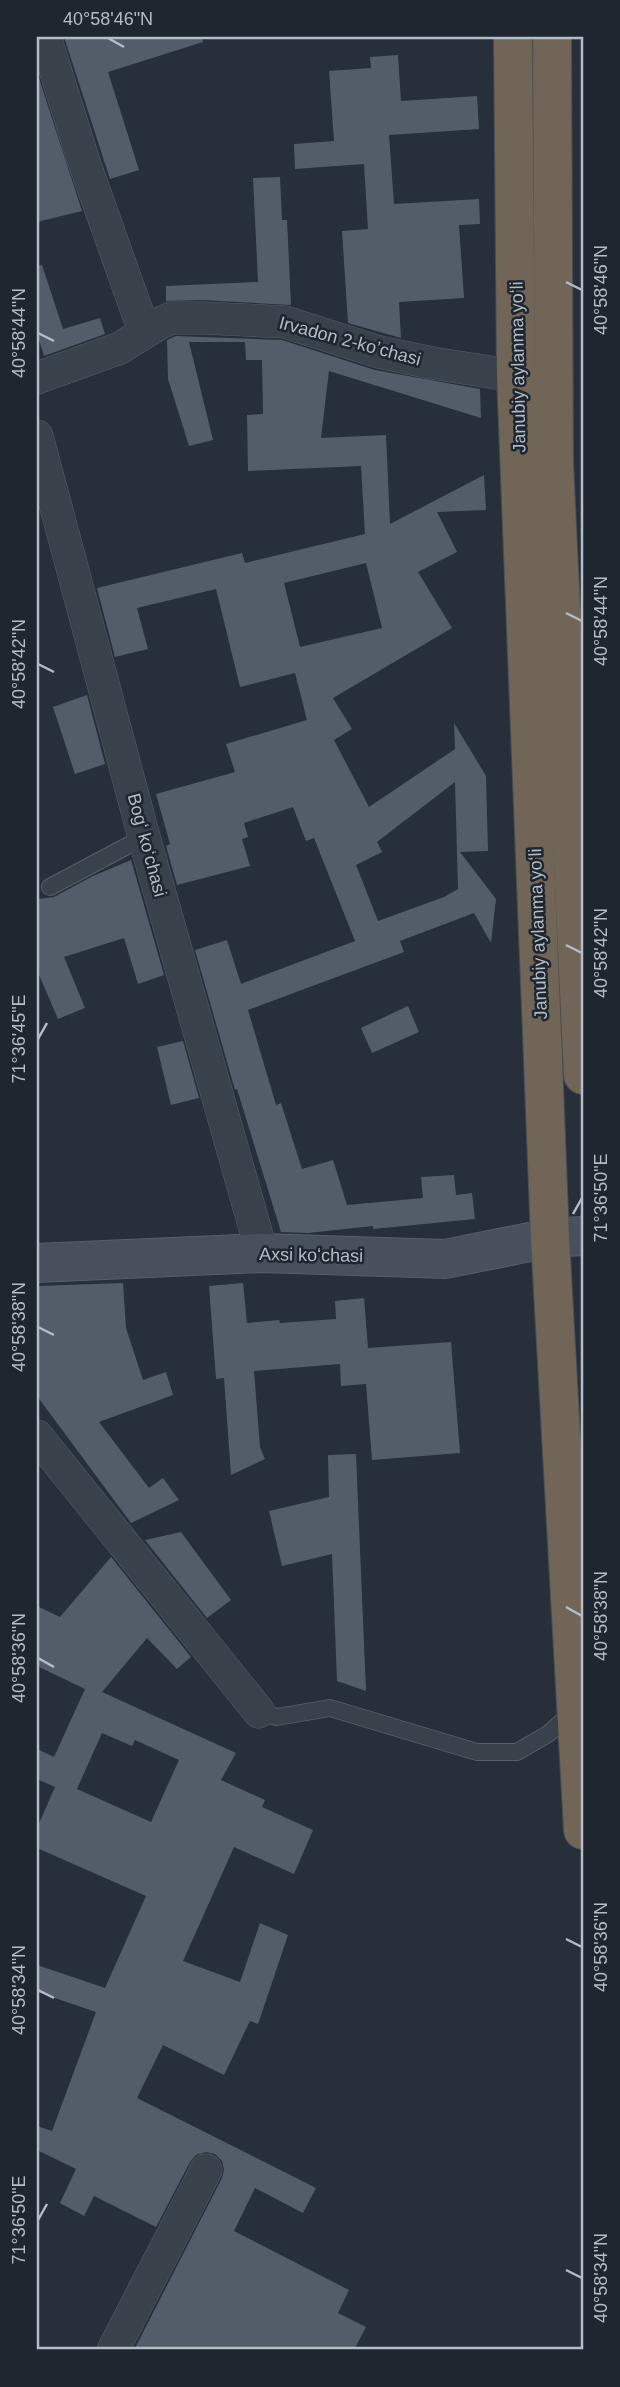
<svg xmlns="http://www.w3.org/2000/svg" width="620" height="2387" viewBox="0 0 620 2387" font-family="Arial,sans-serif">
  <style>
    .building { fill: #535d6a; fill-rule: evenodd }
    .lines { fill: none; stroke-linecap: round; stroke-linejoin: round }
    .lane-casing { stroke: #575f68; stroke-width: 18 }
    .street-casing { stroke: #575f68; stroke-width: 33 }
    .secondary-casing { stroke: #575f68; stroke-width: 40 }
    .highway-casing { stroke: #444c55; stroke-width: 40 }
    .lane { stroke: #39414b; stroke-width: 16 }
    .street { stroke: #39414b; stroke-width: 32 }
    .secondary { stroke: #48505d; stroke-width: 38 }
    .highway { stroke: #706557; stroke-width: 38 }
    .ticks { fill: none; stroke: #b5bcc6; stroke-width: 2.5 }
    .labels { text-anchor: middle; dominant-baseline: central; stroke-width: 5; stroke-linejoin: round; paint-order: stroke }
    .street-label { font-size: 18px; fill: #b5bcc6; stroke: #1e262f }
    .neatline { fill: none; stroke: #b5bcc6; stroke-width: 2.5 }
    .ticks-label { font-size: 18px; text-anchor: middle; fill: #b5bcc6 }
  </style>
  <rect width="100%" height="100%" fill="#262f3a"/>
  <g class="building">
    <polygon points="64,37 202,37 203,42 108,72 139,170 110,179"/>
    <polygon points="398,55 401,101 477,96 479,129 389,135 394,204 479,199 480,224 459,225 464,298 399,302 401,338 348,323 342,231 368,229 364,164 295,169 294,144 334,141 329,71 371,68 370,57"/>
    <polygon points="37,72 82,211 37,222"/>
    <polygon points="280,177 282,220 287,220 291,305 203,300 166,301 166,286 258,282 253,178"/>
    <polygon points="42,265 63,329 100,318 105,334 44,356 37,333 37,266"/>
    <path d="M 176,336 L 282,340 L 375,370 L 480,389 L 481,418 L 329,371 L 321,438 L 386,435 L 390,524 L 484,475 L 486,510 L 437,512 L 457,552 L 418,572 L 452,628 L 333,698 L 352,729 L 334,740 L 369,807 L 455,749 L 454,723 L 486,776 L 488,851 L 460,852 L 496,899 L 491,943 L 474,913 L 400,941 L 404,952 L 248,1010 L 276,1105 L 281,1103 L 302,1169 L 333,1160 L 347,1205 L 423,1198 L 421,1177 L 454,1175 L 456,1195 L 472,1193 L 475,1219 L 373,1229 L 373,1226 L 308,1233 L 281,1232 L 237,1089 L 235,1090 L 195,950 L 227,940 L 241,984 L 355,941 L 314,838 L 306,841 L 293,807 L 244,823 L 248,837 L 242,839 L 250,866 L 177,885 L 166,846 L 170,844 L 156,794 L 235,772 L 226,744 L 307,720 L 295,673 L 240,687 L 216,589 L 137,608 L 148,649 L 115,657 L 97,588 L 242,553 L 245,563 L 365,534 L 361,466 L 248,471 L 247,415 L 263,414 L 262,360 L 246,360 L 245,342 L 189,342 L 213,440 L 189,446 L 168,379 L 167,340 ZM 366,563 L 382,628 L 300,647 L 284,583 ZM 455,782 L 458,889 L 444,897 L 378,921 L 356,865 L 382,852 L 377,842 Z"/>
    <polygon points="87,695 105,764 75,774 53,707"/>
    <polygon points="131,860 164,975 138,984 124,938 64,957 85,1008 58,1019 37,970 37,894 39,899 54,897 93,876"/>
    <polygon points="408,1006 419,1032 372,1053 361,1028"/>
    <polygon points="183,1041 199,1098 171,1105 157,1047"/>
    <polygon points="123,1283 126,1328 143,1380 166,1372 173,1395 99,1422 149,1488 163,1478 179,1500 131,1523 37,1396 37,1286"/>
    <polygon points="243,1283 247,1323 279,1320 280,1323 336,1319 335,1301 364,1298 368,1348 451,1342 460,1453 372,1460 366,1384 341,1386 340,1364 254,1371 260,1447 265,1459 231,1475 224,1378 216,1379 209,1286"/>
    <polygon points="356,1454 366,1691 337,1681 332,1554 282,1566 269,1511 329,1497 328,1455"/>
    <polygon points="181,1532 231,1600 207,1618 145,1540"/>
    <path d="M 111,1557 L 191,1657 L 177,1669 L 147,1638 L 102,1692 L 236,1753 L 221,1780 L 265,1800 L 262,1807 L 313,1830 L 294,1874 L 234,1847 L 183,1961 L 240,1982 L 260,1923 L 288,1935 L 258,2024 L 250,2021 L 224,2075 L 163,2045 L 137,2098 L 316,2188 L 303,2213 L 255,2188 L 234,2231 L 349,2290 L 338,2313 L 366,2327 L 354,2350 L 134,2350 L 222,2178 L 224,2170 L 222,2161 L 215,2154 L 206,2152 L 196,2155 L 190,2162 L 156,2227 L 94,2196 L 84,2216 L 60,2203 L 76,2169 L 37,2150 L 37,2126 L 52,2131 L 96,2012 L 37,1992 L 37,1965 L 105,1988 L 146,1896 L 37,1848 L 37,1828 L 55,1787 L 37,1779 L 37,1749 L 54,1757 L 85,1689 L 37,1666 L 37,1606 L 60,1617 ZM 102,1733 L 132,1746 L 135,1740 L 179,1760 L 151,1822 L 77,1789 Z"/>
  </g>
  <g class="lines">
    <defs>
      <g id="lane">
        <polyline points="50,887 144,837"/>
        <polyline points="259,1712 277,1717 330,1708 477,1752 517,1752 548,1734 574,1711"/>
      </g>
      <g id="street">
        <polyline points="45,37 84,162 144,331"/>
        <polyline points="37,378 120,348 160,323 172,318 203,318 285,322 379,352 432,363 516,376"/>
        <polyline points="37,436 144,837 262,1253"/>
        <polyline points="37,1436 259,1712"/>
        <polyline points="113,2350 206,2170"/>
      </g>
      <polyline id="secondary" points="37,1263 262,1253 445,1259 550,1238 583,1236"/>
      <g id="highway">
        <polyline points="513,37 516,376 550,1238 583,1830"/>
        <polyline points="552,37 554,462 583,1075"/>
      </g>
    </defs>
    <use href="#lane" class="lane-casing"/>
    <use href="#street" class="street-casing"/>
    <use href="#secondary" class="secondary-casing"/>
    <use href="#highway" class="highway-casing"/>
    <use href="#lane" class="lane"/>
    <use href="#street" class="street"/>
    <use href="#secondary" class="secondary"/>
    <use href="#highway" class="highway"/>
  </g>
  <path class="ticks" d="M 108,38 L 124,47M 566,282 L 582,290M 38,333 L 54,341M 566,613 L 582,621M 38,664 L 54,672M 566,945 L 582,953M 38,1039 L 47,1023M 573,1214 L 582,1198M 38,1327 L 54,1335M 566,1607 L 582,1616M 38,1658 L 54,1667M 566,1939 L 582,1947M 38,1990 L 54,1998M 38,2220 L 47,2204M 566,2270 L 582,2278"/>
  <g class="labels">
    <g class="street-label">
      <text transform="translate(350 341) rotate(15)">Irvadon 2-koʼchasi</text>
      <text transform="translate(518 367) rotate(-91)">Janubiy aylanma yoʻli</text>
      <text transform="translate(147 845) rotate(75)">Bogʻ koʻchasi</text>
      <text transform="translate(538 934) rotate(-92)">Janubiy aylanma yoʻli</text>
      <text transform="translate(311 1255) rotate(1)">Axsi koʻchasi</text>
    </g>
  </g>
  <rect width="620" height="2387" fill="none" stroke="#1e262f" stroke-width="77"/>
  <rect x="38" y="38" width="544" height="2310" class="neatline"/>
  <g class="ticks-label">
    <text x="108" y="25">40°58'46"N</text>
    <text transform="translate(601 290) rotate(-90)" y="6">40°58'46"N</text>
    <text transform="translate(19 333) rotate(-90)" y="6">40°58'44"N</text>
    <text transform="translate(601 621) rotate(-90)" y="6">40°58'44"N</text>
    <text transform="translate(19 664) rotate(-90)" y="6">40°58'42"N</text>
    <text transform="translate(601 953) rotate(-90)" y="6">40°58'42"N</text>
    <text transform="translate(19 1039) rotate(-90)" y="6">71°36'45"E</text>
    <text transform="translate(601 1198) rotate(-90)" y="6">71°36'50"E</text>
    <text transform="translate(19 1327) rotate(-90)" y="6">40°58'38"N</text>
    <text transform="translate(601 1616) rotate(-90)" y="6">40°58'38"N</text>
    <text transform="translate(19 1658) rotate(-90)" y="6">40°58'36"N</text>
    <text transform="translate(601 1947) rotate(-90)" y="6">40°58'36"N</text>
    <text transform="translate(19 1990) rotate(-90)" y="6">40°58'34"N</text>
    <text transform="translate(19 2220) rotate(-90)" y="6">71°36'50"E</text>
    <text transform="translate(601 2278) rotate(-90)" y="6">40°58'34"N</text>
  </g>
</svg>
